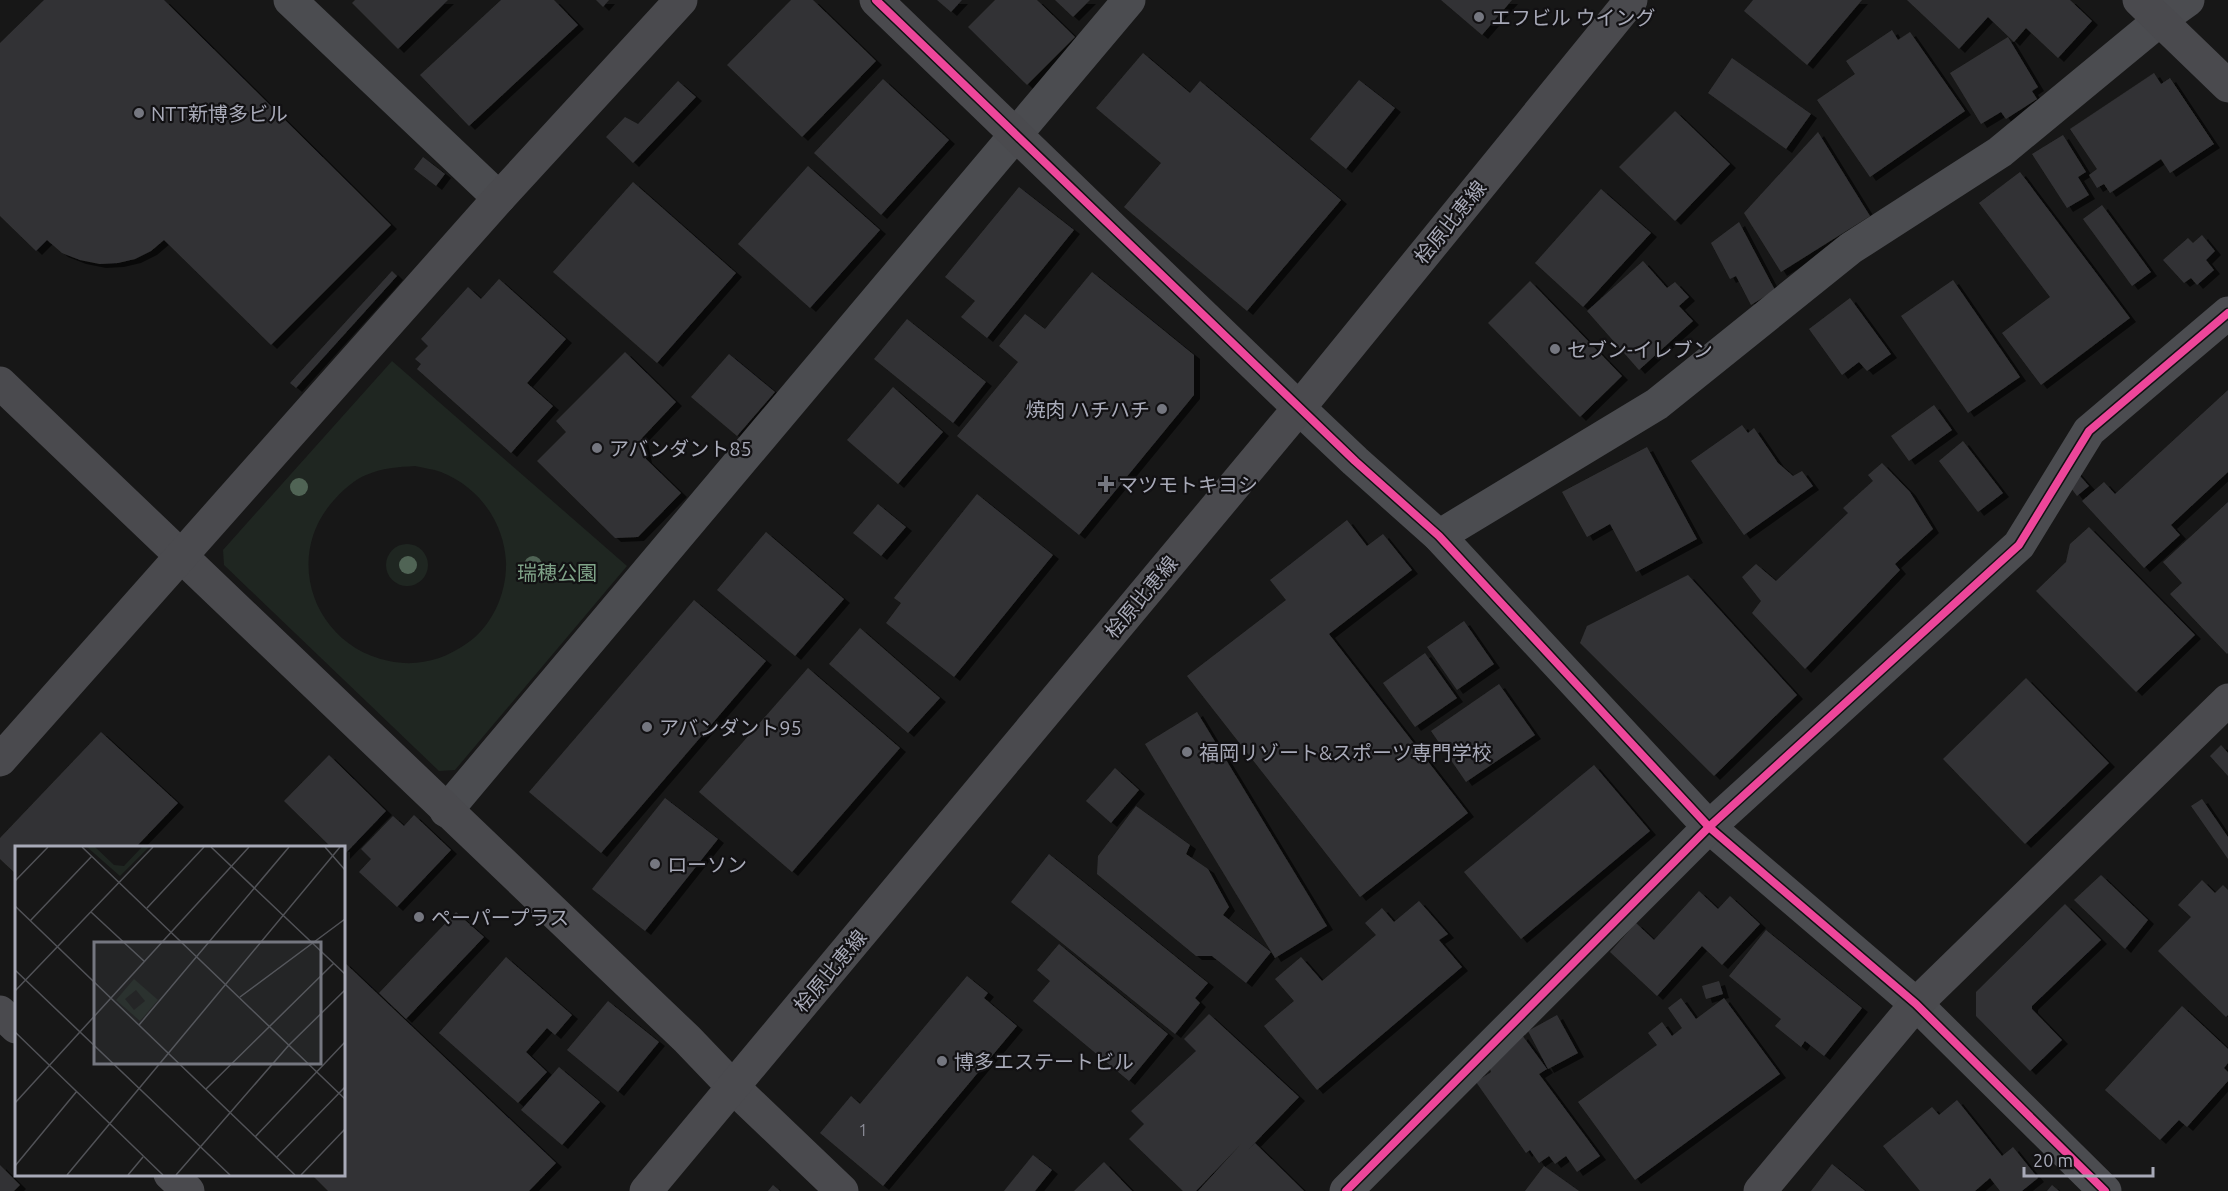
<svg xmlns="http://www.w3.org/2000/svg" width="2228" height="1191" viewBox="0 0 2228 1191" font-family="Ubuntu,'Noto Sans JP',sans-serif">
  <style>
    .green { fill: #1f2621; fill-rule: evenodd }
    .building { fill: #333335; filter: url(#shadow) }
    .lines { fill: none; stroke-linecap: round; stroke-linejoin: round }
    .street { stroke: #4b4c50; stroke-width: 33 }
    .secondary { stroke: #4a4a4e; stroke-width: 33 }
    .cycleway-casing { stroke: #121113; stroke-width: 11 }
    .cycleway { stroke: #ed469a; stroke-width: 8 }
    .tree { fill: #506455 }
    .poi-dot { fill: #757780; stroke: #121113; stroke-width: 2 }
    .labels { text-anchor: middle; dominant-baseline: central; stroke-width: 4.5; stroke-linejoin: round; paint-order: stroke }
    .number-label { font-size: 16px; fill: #8b8c97 }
    .poi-label { font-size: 20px; fill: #a8aab8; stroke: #121113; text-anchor: start }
    .street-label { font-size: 20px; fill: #a8aab8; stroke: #121113 }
    .park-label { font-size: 20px; fill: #7fa388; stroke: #121113 }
    .inset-road { fill: none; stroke: #515257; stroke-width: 1.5 }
    .view { fill: #757780; fill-opacity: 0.15; stroke: #757780; stroke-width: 3 }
    .inset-edge { fill: none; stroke: #a8aab8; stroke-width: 3 }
  </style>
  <defs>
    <filter id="shadow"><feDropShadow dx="6" dy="4" stdDeviation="0" flood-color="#0009"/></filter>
  </defs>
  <rect width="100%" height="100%" fill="#171717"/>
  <g class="green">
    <path d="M 392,361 L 627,566 L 455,770 L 439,771 L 224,565 L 223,550 ZM 415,466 C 423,468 433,469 441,472 C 479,487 504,522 506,562 C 507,593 492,627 466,644 C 443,660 417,667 389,661 C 314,646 282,557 334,500 C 343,490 354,480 366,475 C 382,468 398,467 415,466 Z"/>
    <circle cx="407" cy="565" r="21"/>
  </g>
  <g class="building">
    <polygon points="44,0 164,0 391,225 271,345 164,240 151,251 135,259 118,263 100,264 80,260 62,253 47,240 36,251 0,216 0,43"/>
    <polygon points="355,0 448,0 398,49 352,3"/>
    <polygon points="501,0 554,0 578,25 469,126 420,75"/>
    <polygon points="596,0 609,0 603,7"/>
    <polygon points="791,0 813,0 876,61 802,137 727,65"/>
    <polygon points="937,0 962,0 951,12"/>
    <polygon points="995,0 1037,0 1075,37 1027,85 968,27"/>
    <polygon points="1055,0 1090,0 1073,17"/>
    <polygon points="1441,0 1512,0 1482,35"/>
    <polygon points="1753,0 1862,0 1807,65 1744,11"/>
    <polygon points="1907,0 2070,0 2092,21 2058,58 2026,28 2014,42 1988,17 1959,49"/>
    <polygon points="1892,30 1898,40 1910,32 1965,111 1870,177 1817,100 1855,74 1846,61"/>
    <polygon points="2008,37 2038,87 2032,91 2037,99 2006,119 2001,112 1981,124 1950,73"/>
    <polygon points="1143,53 1190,93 1200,81 1341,200 1247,311 1124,207 1161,163 1096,108"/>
    <polygon points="1732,58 1811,114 1786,149 1708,93"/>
    <polygon points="2154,73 2161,84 2170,78 2214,144 2170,173 2161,159 2110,193 2104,184 2097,188 2089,175 2097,169 2070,129"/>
    <polygon points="883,79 949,140 881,215 814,153"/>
    <polygon points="1359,80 1395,108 1346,169 1310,139"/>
    <polygon points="678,81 696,97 633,163 606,137 625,117 638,124"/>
    <polygon points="1675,111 1730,164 1675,221 1619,167"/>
    <polygon points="1818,132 1870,216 1781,272 1744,213"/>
    <polygon points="2063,135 2086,172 2078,177 2089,195 2067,208 2032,154"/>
    <polygon points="423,157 445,174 436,186 414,169"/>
    <polygon points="808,166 880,230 810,308 738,244"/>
    <polygon points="2020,172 2130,318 2041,385 2002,333 2050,297 1979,203"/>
    <polygon points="633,182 736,273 657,363 553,272"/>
    <polygon points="1019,187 1074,230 987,338 961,317 975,301 945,277"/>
    <polygon points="1601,189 1651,233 1583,307 1535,263"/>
    <polygon points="2102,205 2151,272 2132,286 2083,219"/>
    <polygon points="1739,222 1775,290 1751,305 1736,276 1730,279 1711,243"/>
    <polygon points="2202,235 2215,251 2206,260 2214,270 2197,285 2191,278 2184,283 2163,260 2188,238 2193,243"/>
    <polygon points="1643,261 1667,288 1675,282 1689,297 1679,306 1693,321 1639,370 1587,311"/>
    <polygon points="392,271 397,276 296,388 290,383"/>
    <polygon points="1092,272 1194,355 1194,395 1079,535 957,436 1018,362 999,346 1025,314 1045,329"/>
    <polygon points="499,279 566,339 527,383 553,406 511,453 417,369 421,364 415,359 428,346 421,339 468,287 481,299"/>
    <polygon points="1953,280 2020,377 1968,413 1901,316"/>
    <polygon points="1530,281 1622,376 1580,417 1488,323"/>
    <polygon points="1850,298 1891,354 1867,371 1859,362 1842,375 1809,329"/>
    <polygon points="907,319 986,382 953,423 874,359"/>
    <polygon points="625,352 676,402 642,438 646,459 681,493 638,537 615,538 537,461 566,432 556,421"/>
    <polygon points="729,354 775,392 737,436 691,397"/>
    <polygon points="893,387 943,432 898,484 847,440"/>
    <polygon points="2228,390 2228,472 2171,525 2180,535 2144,568 2082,501 2104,482 2115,494"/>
    <polygon points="1934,405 1952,430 1909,461 1891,436"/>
    <polygon points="1742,425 1748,433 1754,428 1778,463 1793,476 1802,471 1813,486 1744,535 1691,461"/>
    <polygon points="1963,441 2003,493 1978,512 1939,461"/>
    <polygon points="1647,447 1697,539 1636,572 1610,524 1587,537 1562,492"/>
    <polygon points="1882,463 1910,492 1933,529 1895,564 1900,570 1805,669 1752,613 1761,601 1742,577 1756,564 1776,581 1848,513 1843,508 1873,481 1868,475"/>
    <polygon points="2072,467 2089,486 2077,496 2062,476"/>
    <polygon points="977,494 1053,555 954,677 886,623 901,603 894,598"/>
    <polygon points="2228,502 2228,653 2227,654 2170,594 2182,583 2163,562"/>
    <polygon points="878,504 906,527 881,556 853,533"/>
    <polygon points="1347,520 1367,546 1383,534 1412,570 1329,634 1468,813 1360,897 1187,676 1286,600 1270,580"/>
    <polygon points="2089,527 2195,635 2136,692 2036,591 2066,562 2070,544"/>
    <polygon points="766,532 844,599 795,656 717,590"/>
    <polygon points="1688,575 1797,695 1714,776 1580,643 1587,626"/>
    <polygon points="694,600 766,661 601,853 529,792"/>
    <polygon points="1464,621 1494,664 1457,690 1427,647"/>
    <polygon points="860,628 940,698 908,733 829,664"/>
    <polygon points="1425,653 1457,698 1415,727 1383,683"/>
    <polygon points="808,668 900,748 792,872 699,792"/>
    <polygon points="2026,678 2109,763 2025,844 1943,759"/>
    <polygon points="1499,684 1535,735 1466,782 1431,731"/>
    <polygon points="1197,712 1327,926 1275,958 1145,744"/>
    <polygon points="101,732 178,803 135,848 16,848 16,874 0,859 0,838"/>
    <polygon points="2221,745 2228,753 2228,776 2210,756"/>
    <polygon points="329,755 386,811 344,855 344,848 332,848 284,801"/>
    <polygon points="1594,765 1650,831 1521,939 1464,872"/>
    <polygon points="1115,768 1139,790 1111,823 1086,801"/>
    <polygon points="665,798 718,839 645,931 592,889"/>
    <polygon points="2202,799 2228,837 2228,859 2191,806"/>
    <polygon points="1136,806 1190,845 1186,854 1208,869 1229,907 1223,915 1271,952 1246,983 1212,956 1196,956 1097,874 1098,856"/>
    <polygon points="414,815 451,850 397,907 359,872 371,859 361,849 393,816 404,826"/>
    <polygon points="1049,854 1208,983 1195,998 1200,1003 1175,1034 1011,902"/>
    <polygon points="2101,875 2148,920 2125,949 2074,900"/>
    <polygon points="2202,880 2215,893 2223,885 2228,890 2228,1015 2226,1017 2158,951 2191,917 2178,905"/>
    <polygon points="1699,891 1718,909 1730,896 1760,924 1722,965 1702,946 1657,996 1610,952 1636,923 1654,940"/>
    <polygon points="1419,901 1448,934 1439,940 1462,967 1317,1090 1264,1026 1294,1001 1275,979 1301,957 1322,981 1376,935 1365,923 1382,908 1394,922"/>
    <polygon points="2065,904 2101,940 2032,1006 2032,1009 2062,1040 2030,1071 1976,1016 1976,992"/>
    <polygon points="456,912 484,937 406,1019 379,993"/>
    <polygon points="1766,930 1862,1008 1824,1056 1805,1041 1801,1047 1775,1026 1781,1019 1729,976"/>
    <polygon points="1059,944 1168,1034 1129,1081 1033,1001 1050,981 1037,970"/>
    <polygon points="506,957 572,1015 555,1035 547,1028 526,1052 547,1072 518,1103 439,1033"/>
    <polygon points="344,962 556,1163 529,1191 328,1191 311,1174 344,1174"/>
    <polygon points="967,976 988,993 984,998 1017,1026 883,1186 820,1133 851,1096 860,1104"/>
    <polygon points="1719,981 1723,994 1706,999 1702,986"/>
    <polygon points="1681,998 1696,1019 1724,998 1780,1074 1635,1180 1578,1102 1657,1045 1648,1033 1662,1022 1672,1036 1682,1028 1668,1008"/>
    <polygon points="608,1001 659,1042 618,1092 567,1050"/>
    <polygon points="2182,1006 2228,1049 2228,1063 2224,1068 2228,1072 2228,1081 2187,1127 2179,1120 2160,1140 2105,1090"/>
    <polygon points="1209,1014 1299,1097 1248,1150 1255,1143 1304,1191 1198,1191 1242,1143 1196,1191 1183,1191 1129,1139 1144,1124 1131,1111 1196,1051 1184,1039"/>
    <polygon points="1557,1015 1578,1053 1548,1069 1528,1031"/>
    <polygon points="1522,1035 1547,1069 1539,1074 1600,1156 1577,1172 1566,1156 1555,1164 1549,1156 1539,1163 1530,1150 1526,1153 1476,1082 1491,1072 1490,1069"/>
    <polygon points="559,1067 600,1102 562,1145 521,1110"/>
    <polygon points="1957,1100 2002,1156 2013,1147 2038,1178 2022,1191 2000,1191 1990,1178 1975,1191 1920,1191 1883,1146 1932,1107 1939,1115"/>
    <polygon points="1033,1155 1052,1170 1035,1191 1004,1191"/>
    <polygon points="1104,1162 1132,1191 1074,1191"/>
    <polygon points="1832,1164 1865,1191 1811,1191"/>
    <polygon points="0,1165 20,1185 14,1191 0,1191"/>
    <polygon points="1544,1166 1579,1191 1525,1191"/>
    <polygon points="773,1185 780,1191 768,1191"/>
    <polygon points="2052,1185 2059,1191 2047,1191"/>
  </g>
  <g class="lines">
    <g class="street">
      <polyline points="290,0 499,198"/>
      <polyline points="1299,408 1355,461 1439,536 1709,827 1916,1004 2105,1191"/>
      <polyline points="1439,536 1657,404 1851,248 2000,152 2160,20 2188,0"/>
      <polyline points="446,811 1129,0"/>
      <polyline points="1346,1191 1709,827 2019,545 2089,431 2228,313"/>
    </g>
    <g class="secondary">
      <polyline points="876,0 1299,408"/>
      <polyline points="2139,0 2228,86"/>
      <polyline points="0,383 687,1039 733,1087 842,1191"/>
      <polyline points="0,760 499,198 681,0"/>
      <polyline points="0,1012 16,1027"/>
      <polyline points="170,1174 188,1191"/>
      <polyline points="646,1191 1299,408 1631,0"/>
      <polyline points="1760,1191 1916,1004 2228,700"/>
    </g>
    <defs>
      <g id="cycleway">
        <polyline points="876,0 1355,461 1439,536 1709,827 1916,1004 2105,1191"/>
        <polyline points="1346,1191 1709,827 2019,545 2089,431 2228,313"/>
      </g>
    </defs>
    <use href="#cycleway" class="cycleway-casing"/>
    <use href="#cycleway" class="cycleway"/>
  </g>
  <g class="tree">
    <circle cx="299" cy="487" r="9"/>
    <circle cx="408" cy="565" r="9"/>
    <circle cx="533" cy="565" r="9"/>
  </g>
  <g class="poi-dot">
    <circle cx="1479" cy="17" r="6"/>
    <circle cx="139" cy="113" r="6"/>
    <circle cx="1555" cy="349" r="6"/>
    <circle cx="1162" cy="409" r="6"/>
    <circle cx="597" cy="448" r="6"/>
    <path d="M1103 475h6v6h6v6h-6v6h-6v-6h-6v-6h6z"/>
    <circle cx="647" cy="727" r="6"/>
    <circle cx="1187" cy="752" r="6"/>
    <circle cx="655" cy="864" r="6"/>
    <circle cx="419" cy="917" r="6"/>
    <circle cx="942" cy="1061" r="6"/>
  </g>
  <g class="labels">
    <g class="number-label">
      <text x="863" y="1130">1</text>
    </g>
    <g class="poi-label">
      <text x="1491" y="17">エフビル ウイング</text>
      <text x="151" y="113">NTT新博多ビル</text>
      <text x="1567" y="349">セブン-イレブン</text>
      <text x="1150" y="409" text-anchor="end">焼肉 ハチハチ</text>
      <text x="609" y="448">アバンダント85</text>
      <text x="1118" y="484">マツモトキヨシ</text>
      <text x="659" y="727">アバンダント95</text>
      <text x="1199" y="752">福岡リゾート&amp;スポーツ専門学校</text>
      <text x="667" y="864">ローソン</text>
      <text x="431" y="917">ペーパープラス</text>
      <text x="954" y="1061">博多エステートビル</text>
    </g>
    <g class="street-label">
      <text transform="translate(1450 222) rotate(-51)">桧原比恵線</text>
      <text transform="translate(1141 597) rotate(-50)">桧原比恵線</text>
      <text transform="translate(830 971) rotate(-50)">桧原比恵線</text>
    </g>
    <g class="park-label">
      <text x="557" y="572">瑞穂公園</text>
    </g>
  </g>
  <g transform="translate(15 846)">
    <rect width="330" height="330" fill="#171717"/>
    <path d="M 72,1 L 80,1 L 99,19 L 109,20 L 127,1 L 134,1 L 105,30 ZM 119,133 L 143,154 L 125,175 L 101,154 ZM 121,144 L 130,155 L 119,164 L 110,153 Z" fill="#1f2621" fill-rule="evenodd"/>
    <path class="inset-road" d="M 67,1 L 330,253M 196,1 L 330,128M 310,1 L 330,24M 0,35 L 33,1M 0,60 L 280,329M 132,62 L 189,1M 76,66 L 130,116M 15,75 L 77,10M 0,124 L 215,329M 0,145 L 138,1M 225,151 L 330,73M 124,179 L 274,1M 0,186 L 148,329M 191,243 L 319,117M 0,257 L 234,1M 240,291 L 330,196M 261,312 L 330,241M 0,320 L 62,245M 52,329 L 325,1M 113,329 L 128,311M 161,329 L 274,199 L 330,144M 286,329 L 330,283"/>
    <path class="view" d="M 79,96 L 306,96 L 306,218 L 79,218 Z"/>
    <rect width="330" height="330" class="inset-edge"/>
  </g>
  <path d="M2024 1167v9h129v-9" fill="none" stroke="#a8aab8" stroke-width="3"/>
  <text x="2033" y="1167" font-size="18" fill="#a8aab8" stroke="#121113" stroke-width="4.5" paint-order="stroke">20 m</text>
</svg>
